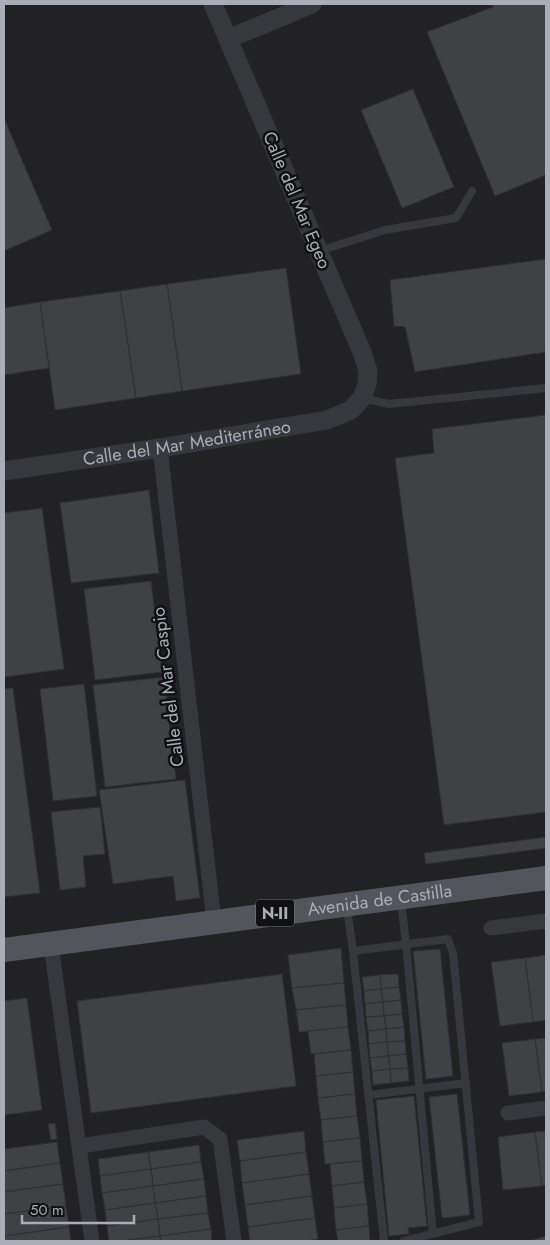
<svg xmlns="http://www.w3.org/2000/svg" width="550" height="1245" viewBox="0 0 550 1245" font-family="Jost,sans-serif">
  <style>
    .built { fill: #222225 }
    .building { fill: #404145; stroke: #303034 }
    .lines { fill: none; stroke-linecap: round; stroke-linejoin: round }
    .service { stroke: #37383d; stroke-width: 8 }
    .minor { stroke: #37383d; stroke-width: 15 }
    .tertiary { stroke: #37383d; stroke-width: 19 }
    .primary { stroke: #53555c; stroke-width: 24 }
    .labels { text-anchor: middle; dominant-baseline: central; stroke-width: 5; stroke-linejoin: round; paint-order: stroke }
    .shield { fill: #111113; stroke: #7b7e86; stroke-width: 1 }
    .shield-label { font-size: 16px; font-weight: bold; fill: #a8adb8 }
    .street-label { font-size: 18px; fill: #a8adb8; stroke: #111113 }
  </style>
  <rect width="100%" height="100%" fill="#161618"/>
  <rect class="built" x="4" y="4" width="542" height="1237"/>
  <g class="building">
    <polygon points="493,4 546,4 546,175 495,196 427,32 493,7"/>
    <polygon points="413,89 454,187 402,208 361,110"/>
    <polygon points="4,118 52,230 4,251"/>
    <polygon points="546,259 546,352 415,372 405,327 394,326 390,280"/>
    <polygon points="286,268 301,374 182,391 167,284"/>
    <polygon points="167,284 182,391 136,398 120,291"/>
    <polygon points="120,291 136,398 55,410 40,302"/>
    <polygon points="40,302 49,368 4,375 4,308"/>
    <polygon points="546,415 546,812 444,825 395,458 434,453 432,429"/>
    <polygon points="149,490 159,573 71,583 60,503"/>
    <polygon points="42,508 64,669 4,677 4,513"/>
    <polygon points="151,581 162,672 95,680 84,589"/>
    <polygon points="164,677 176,779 105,787 93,685"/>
    <polygon points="84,684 97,796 53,801 40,689"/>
    <polygon points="13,688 40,893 4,897 4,689"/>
    <polygon points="185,780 200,898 176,901 173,876 113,884 99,790"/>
    <polygon points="100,807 105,854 83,856 86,887 60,890 51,812"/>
    <polygon points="546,837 546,848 426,864 424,853"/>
    <polygon points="341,948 344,983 292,988 288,955"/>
    <polygon points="440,949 453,1076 426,1079 413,951"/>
    <polygon points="546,955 546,1020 533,1022 525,958"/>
    <polygon points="525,958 533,1022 500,1026 491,962"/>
    <polygon points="282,974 296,1086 91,1113 77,1001"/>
    <polygon points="398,974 399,987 381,989 380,975"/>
    <polygon points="380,975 381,989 364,991 362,977"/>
    <polygon points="344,983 346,1005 296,1010 292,988"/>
    <polygon points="399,987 401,1000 383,1002 381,989"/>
    <polygon points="381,989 383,1002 365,1004 364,991"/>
    <polygon points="27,998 42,1110 4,1115 4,1001"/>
    <polygon points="401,1000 402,1014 384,1016 383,1002"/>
    <polygon points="383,1002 384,1016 366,1017 365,1004"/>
    <polygon points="346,1005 348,1027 299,1032 296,1010"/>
    <polygon points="402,1014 404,1027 386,1029 384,1016"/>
    <polygon points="384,1016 386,1029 368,1031 366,1017"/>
    <polygon points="348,1027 351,1050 311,1054 308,1031"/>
    <polygon points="404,1027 405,1041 387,1042 386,1029"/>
    <polygon points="386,1029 387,1042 369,1044 368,1031"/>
    <polygon points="546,1038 546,1091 542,1092 535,1039"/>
    <polygon points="535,1039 542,1092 509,1096 502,1043"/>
    <polygon points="405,1041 406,1054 388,1056 387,1042"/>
    <polygon points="387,1042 388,1056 370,1058 369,1044"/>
    <polygon points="351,1050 353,1072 316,1076 314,1054"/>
    <polygon points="406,1054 408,1068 390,1069 388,1056"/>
    <polygon points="388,1056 390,1069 372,1071 370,1058"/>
    <polygon points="408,1068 409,1081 391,1083 390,1069"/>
    <polygon points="390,1069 391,1083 373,1085 372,1071"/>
    <polygon points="353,1072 355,1094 318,1098 316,1076"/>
    <polygon points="355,1094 357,1116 321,1120 318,1098"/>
    <polygon points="457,1094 470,1215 442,1218 429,1097"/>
    <polygon points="414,1096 427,1226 408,1228 409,1234 389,1236 376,1100"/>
    <polygon points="357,1116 360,1138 323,1142 321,1120"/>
    <polygon points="55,1123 57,1139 51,1140 48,1124"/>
    <polygon points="304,1131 306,1152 240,1161 237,1140"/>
    <polygon points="546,1131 546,1185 542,1186 535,1132"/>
    <polygon points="535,1132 542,1186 503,1190 498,1137"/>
    <polygon points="360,1138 362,1161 325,1164 323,1142"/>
    <polygon points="57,1142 60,1163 4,1171 4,1149"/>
    <polygon points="199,1145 201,1162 151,1169 148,1152"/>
    <polygon points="148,1152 151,1169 100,1176 98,1159"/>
    <polygon points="306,1152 309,1174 242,1183 240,1161"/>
    <polygon points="362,1161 364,1182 332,1186 330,1164"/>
    <polygon points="201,1162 204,1179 153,1186 151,1169"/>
    <polygon points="60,1163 63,1184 4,1192 4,1171"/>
    <polygon points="151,1169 153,1186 102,1193 100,1176"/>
    <polygon points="309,1174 312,1196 245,1205 242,1183"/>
    <polygon points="204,1179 206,1196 155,1203 153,1186"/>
    <polygon points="364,1182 367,1204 334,1208 332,1186"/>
    <polygon points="63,1184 66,1206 4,1214 4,1192"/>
    <polygon points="153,1186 155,1203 105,1210 102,1193"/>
    <polygon points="206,1196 208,1213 158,1219 155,1203"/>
    <polygon points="312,1196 315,1218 248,1227 245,1205"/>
    <polygon points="155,1203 158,1219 107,1226 105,1210"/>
    <polygon points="367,1204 369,1226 336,1230 334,1208"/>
    <polygon points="66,1206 69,1227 4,1236 4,1214"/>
    <polygon points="208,1213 211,1229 160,1236 158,1219"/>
    <polygon points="315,1218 318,1239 304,1241 250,1241 248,1227"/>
    <polygon points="158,1219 160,1236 122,1241 109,1241 107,1226"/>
    <polygon points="369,1226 370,1241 338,1241 336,1230"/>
    <polygon points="69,1227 71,1241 4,1241 4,1236"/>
    <polygon points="211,1229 212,1241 161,1241 160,1236"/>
    <polygon points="160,1236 161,1241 122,1241"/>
    <polygon points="546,1236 546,1241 529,1241"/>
  </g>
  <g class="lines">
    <g class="service">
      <polyline points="319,251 385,230 456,218 472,191"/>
      <polyline points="362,398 389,404 546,388"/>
      <polyline points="401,900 406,944 433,1234"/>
      <polyline points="347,908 353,951 384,1241"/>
      <polyline points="353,951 448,939 453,953 479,1222 404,1241"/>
      <polyline points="368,1095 466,1083"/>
    </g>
    <g class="minor">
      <polyline points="160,448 214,921"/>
      <polyline points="491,928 546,921"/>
      <polyline points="51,945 92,1241"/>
      <polyline points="508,1113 546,1108"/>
      <polyline points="80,1146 204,1127 220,1139 234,1241"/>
    </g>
    <g class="tertiary">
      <polyline points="228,39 312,4"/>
      <path id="s1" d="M 4,471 L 160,448 L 327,420 L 351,410 L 362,398 L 367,384 L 368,371 L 362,352 L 213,4"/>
    </g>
    <path class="primary" id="s2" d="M 4,950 L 546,878"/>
  </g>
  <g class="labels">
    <rect class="shield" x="256" y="899.5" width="38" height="27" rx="4"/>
    <g class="shield-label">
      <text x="275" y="913">N-II</text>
    </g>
    <g class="street-label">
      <text transform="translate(297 200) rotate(67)">Calle del Mar Egeo</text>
      <text stroke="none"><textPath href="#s1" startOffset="185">Calle del Mar Mediterráneo</textPath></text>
      <text transform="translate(168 687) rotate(-97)">Calle del Mar Caspio</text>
      <text stroke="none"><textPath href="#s2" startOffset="379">Avenida de Castilla</textPath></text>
    </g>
  </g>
  <rect width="550" height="1245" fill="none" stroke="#a8adb8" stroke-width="10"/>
  <path d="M22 1215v8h112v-8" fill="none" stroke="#a8adb8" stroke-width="2.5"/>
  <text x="30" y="1215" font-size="15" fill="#a8adb8" stroke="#111113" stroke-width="4" paint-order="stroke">50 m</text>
</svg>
